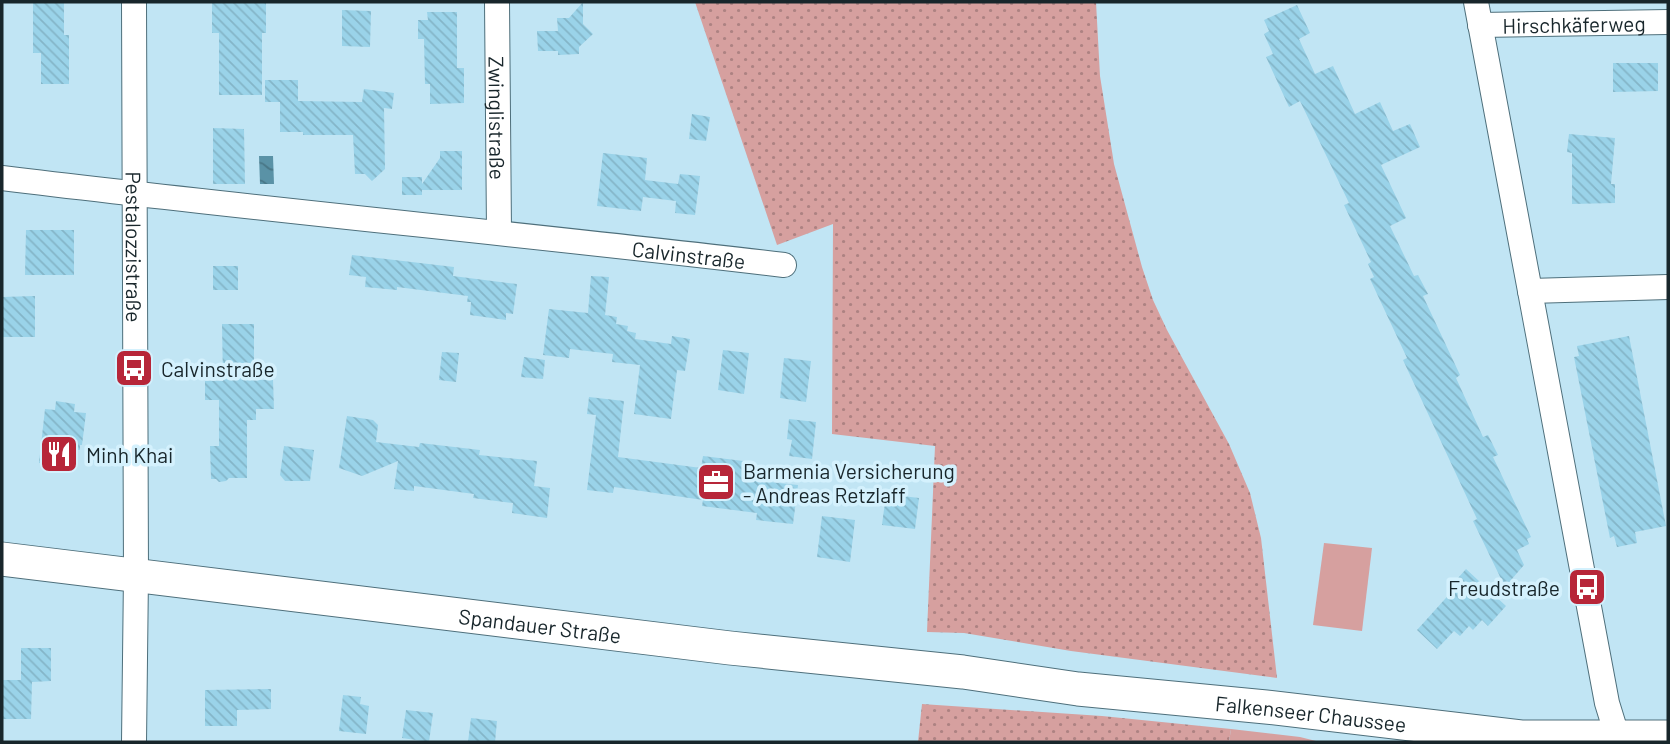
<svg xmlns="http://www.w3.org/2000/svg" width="1670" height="744" viewBox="0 0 1670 744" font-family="Barlow,sans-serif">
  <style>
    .grass { fill: url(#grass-dots) }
    .park { fill: #d6a09f }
    .water { fill: url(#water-waves) }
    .building { fill: url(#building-back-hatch) }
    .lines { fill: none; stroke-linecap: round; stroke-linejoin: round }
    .street-casing { stroke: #4e6f7b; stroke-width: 26 }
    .secondary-casing { stroke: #4e6f7b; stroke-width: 35 }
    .street { stroke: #fff; stroke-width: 24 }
    .secondary { stroke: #fff; stroke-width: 33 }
    .labels { text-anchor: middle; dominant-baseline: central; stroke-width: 7; stroke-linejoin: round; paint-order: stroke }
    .street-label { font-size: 21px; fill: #18262b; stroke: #d4f1fd }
    .poi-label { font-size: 21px; fill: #18262b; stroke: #d4f1fd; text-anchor: start }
  </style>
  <defs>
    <pattern id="grass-dots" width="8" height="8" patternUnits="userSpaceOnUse" patternTransform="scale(1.75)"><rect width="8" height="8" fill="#d6a09f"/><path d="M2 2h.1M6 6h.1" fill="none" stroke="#ad8282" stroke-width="1.8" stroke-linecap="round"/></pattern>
    <pattern id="water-waves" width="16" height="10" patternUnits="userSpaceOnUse" patternTransform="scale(1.75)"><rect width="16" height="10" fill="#5a92a6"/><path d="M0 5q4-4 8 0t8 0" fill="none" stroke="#497787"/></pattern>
    <pattern id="building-back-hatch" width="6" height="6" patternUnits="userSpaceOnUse" patternTransform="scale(1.75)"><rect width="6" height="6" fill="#9ad3e9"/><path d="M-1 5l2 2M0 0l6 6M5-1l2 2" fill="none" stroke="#84b5c8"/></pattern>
  </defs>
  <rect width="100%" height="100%" fill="#c1e5f4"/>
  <g class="grass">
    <polygon points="695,2 1096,2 1100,76 1114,164 1142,267 1153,300 1167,330 1229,444 1250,493 1261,538 1277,678 1071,651 964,633 927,632 935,446 832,434 833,224 777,245"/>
    <polygon points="922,704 1102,716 1231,729 1229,742 918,742"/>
  </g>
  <g class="park">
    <polygon points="1324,543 1372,548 1362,631 1313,625"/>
    <polygon points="1231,729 1300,737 1320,742 1229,742"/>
  </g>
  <polygon class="water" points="259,156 273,156 274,184 260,184"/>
  <g class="building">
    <polygon points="33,2 64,2 64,35 69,35 69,84 41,84 41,53 33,53"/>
    <polygon points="212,2 266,2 266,33 262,33 262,95 219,95 219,33 212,33"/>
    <polygon points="583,2 583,24 593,34 579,47 579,54 558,55 558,51 538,51 537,31 558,31 557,18 569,18"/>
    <polygon points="1297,5 1310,33 1299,39 1315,74 1333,66 1355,114 1380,102 1393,131 1410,124 1420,147 1381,165 1406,218 1390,226 1414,276 1418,275 1428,294 1423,296 1460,375 1456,378 1483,437 1488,435 1498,455 1493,457 1531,537 1527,539 1529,544 1517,550 1524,565 1505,587 1473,521 1477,519 1403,360 1407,358 1370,279 1374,277 1368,264 1371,262 1344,205 1349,203 1300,101 1289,107 1266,57 1273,54 1264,34 1269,31 1264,20"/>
    <polygon points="342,10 371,11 370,47 342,46"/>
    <polygon points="427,12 457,12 457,68 464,68 464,103 430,104 430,84 425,84 424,39 418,39 418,20 428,20"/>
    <polygon points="1613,63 1658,63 1658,91 1613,92"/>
    <polygon points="265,80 298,80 298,101 362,102 364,89 394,93 392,109 384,108 385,169 372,181 365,174 355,174 353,135 303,135 303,132 280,132 280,102 265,102"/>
    <polygon points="692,114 710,117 706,141 689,139"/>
    <polygon points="213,128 244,129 245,184 213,184"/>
    <polygon points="1569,134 1615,138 1611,184 1615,184 1615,203 1572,204 1572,153 1567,152"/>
    <polygon points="440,151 462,151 462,190 422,190 422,195 402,195 402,177 422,177 422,184 440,158"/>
    <polygon points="603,153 647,158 645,180 678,184 680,174 700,176 695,215 675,213 676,201 643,197 641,211 597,206"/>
    <polygon points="26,230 74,230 74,275 25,275"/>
    <polygon points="352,255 454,267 453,276 517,284 513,314 506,313 506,320 470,315 471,302 467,302 468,296 397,287 397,290 365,287 366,277 349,275"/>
    <rect x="213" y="266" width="25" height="24"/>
    <polygon points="591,276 609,277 605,315 617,317 616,324 628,326 627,331 636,333 635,339 671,344 672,336 690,339 685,371 677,370 671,419 634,414 640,365 612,362 613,354 570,349 569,358 543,355 549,309 588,313"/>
    <polygon points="35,296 35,337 2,337 2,297"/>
    <polygon points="222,324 254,324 254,380 273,380 274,409 256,409 256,420 247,420 247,478 229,478 226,481 219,482 216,479 211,479 210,446 219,446 219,400 205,400 205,381 223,381"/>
    <polygon points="1629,336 1666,526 1635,532 1637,543 1617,547 1614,536 1610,538 1574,357 1579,356 1577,346"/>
    <polygon points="723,350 749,353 744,394 718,390"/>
    <polygon points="442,352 459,353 456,382 439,380"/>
    <polygon points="524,357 545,360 543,379 521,377"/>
    <polygon points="784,358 811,361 806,402 780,398"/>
    <polygon points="589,397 624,401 618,457 701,468 703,456 751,462 749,480 798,485 793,524 756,520 757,513 702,506 703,500 614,487 613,493 587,490 596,415 587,414"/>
    <polygon points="56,401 75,404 74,412 86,413 82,445 80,445 80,450 66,449 65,466 39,463 45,409 55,410"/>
    <polygon points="347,416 373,420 378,425 376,442 419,447 420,443 480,450 479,455 537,461 534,486 550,488 547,518 512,513 513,503 473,498 474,494 414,486 414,491 394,489 398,461 362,476 339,468"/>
    <polygon points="789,419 816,422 812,459 789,456 792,440 787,439"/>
    <polygon points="284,446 314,450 310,481 285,481 280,475"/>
    <polygon points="886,494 919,498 915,529 882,525"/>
    <polygon points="822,516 855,520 850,562 817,557"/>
    <polygon points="1466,569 1506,606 1488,626 1482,620 1473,630 1469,626 1460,636 1454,631 1437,649 1417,630 1454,589 1451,586"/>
    <polygon points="21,648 51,648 51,681 32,682 31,719 2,719 2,680 21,680"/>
    <polygon points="271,689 271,709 237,710 237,726 205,726 205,690"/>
    <polygon points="343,695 361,697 360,704 369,706 366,734 339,731"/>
    <polygon points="406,710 433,713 429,742 402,738"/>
    <polygon points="471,718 497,721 495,742 468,742"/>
  </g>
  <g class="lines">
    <defs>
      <g id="street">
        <path id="s1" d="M 134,2 L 136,575 L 134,742"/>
        <path id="s2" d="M 497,2 L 499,232"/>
        <polyline points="1476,2 1607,703 1619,742"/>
        <path id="s3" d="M 1480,25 L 1668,22"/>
        <path id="s4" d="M 2,178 C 262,210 523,234 784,265"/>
        <polyline points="1530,291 1668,287"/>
      </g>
      <g id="secondary">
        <path id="s5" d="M 2,559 L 730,648 L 963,672 L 1078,689 L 1266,707 L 1521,737 L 1668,737"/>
      </g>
    </defs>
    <use href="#street" class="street-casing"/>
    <use href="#secondary" class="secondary-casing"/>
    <use href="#street" class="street"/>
    <use href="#secondary" class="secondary"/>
  </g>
  <defs>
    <symbol id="bus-square" viewBox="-11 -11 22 22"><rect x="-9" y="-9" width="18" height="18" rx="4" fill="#b72639" stroke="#d4f1fd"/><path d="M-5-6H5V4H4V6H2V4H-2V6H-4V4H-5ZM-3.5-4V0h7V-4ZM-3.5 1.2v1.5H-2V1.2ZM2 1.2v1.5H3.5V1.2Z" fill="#fff"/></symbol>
    <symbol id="restaurant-square" viewBox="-11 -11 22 22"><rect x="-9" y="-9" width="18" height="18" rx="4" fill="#b72639" stroke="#d4f1fd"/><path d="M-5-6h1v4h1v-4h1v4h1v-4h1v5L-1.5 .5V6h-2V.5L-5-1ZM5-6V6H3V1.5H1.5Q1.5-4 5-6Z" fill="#fff"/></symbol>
    <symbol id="office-square" viewBox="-11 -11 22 22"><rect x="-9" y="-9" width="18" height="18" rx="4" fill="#b72639" stroke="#d4f1fd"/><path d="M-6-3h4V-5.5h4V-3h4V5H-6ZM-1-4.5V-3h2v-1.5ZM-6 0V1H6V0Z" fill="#fff"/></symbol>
  </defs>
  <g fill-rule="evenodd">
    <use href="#bus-square" x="112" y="346" width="44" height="44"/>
    <use href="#restaurant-square" x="37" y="432" width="44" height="44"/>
    <use href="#office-square" x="694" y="460" width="44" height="44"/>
    <use href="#bus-square" x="1565" y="565" width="44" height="44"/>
  </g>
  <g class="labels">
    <g class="street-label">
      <text stroke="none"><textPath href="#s3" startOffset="94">Hirschkäferweg</textPath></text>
      <text stroke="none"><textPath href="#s2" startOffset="116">Zwinglistraße</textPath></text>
      <text stroke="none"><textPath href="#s1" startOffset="245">Pestalozzistraße</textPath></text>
      <text stroke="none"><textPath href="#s4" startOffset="691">Calvinstraße</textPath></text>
      <text stroke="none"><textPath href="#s5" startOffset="542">Spandauer Straße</textPath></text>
      <text stroke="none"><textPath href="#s5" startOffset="1318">Falkenseer Chaussee</textPath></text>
    </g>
    <g class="poi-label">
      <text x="161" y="368">Calvinstraße</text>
      <text x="86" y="454">Minh Khai</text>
      <text x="743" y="470">Barmenia Versicherung<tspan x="743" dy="24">- Andreas Retzlaff</tspan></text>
      <text x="1560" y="587" text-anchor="end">Freudstraße</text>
    </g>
  </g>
  <rect width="1670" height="744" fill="none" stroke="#18262b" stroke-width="7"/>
</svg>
